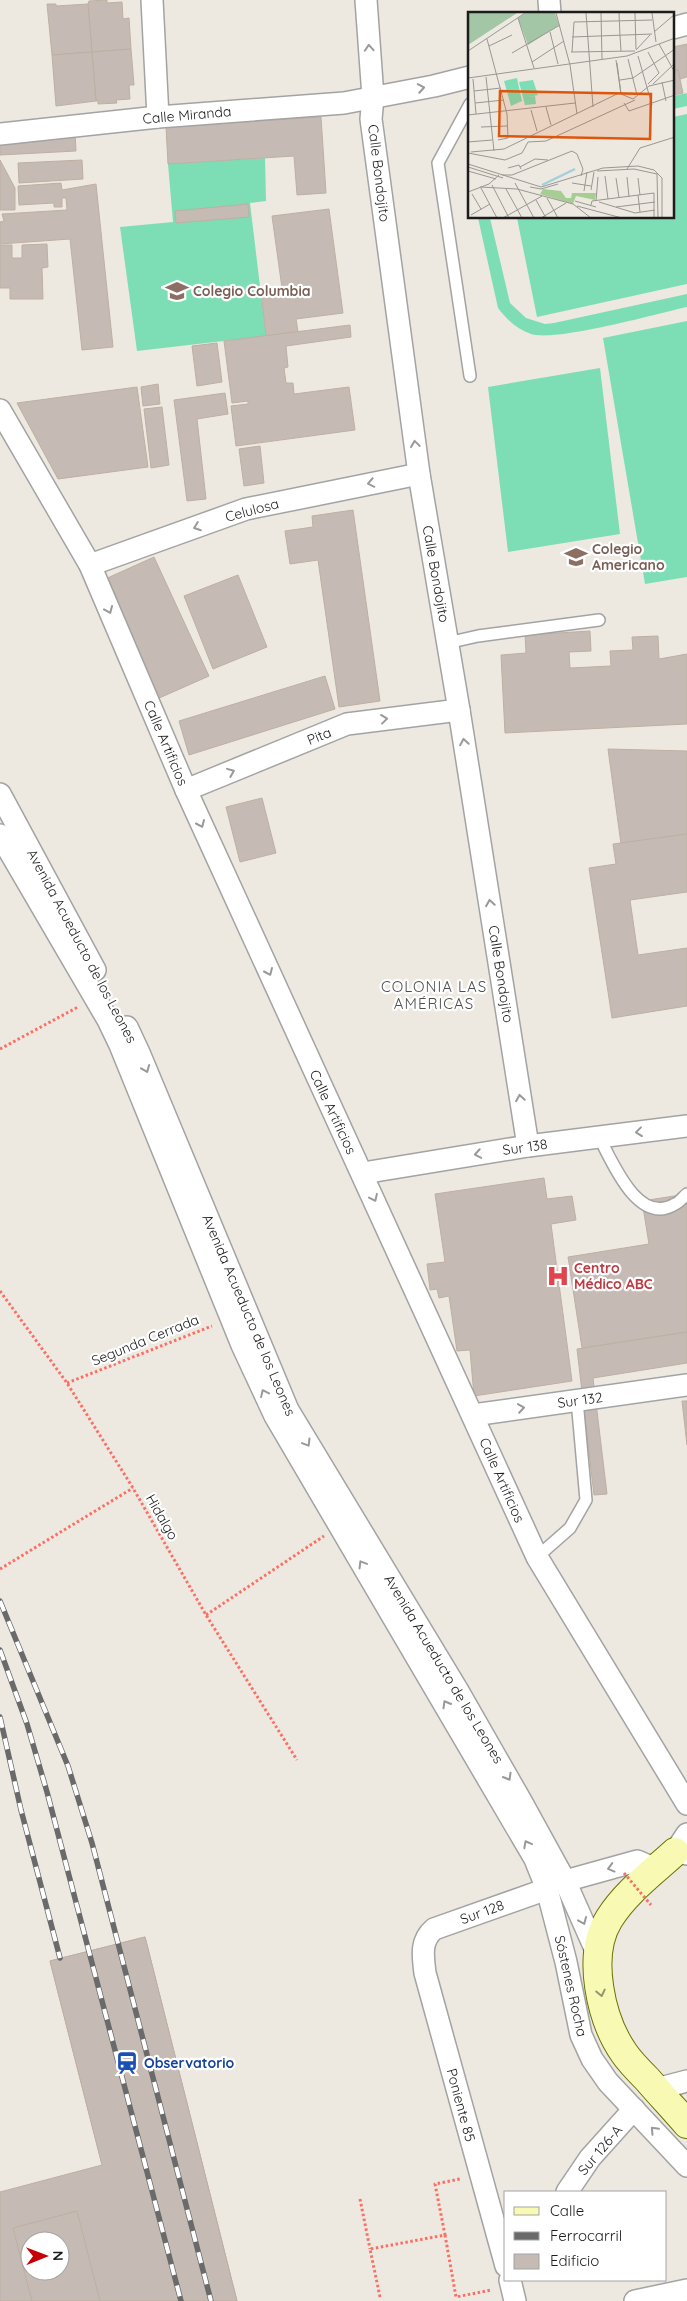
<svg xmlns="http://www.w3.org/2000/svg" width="687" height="2301" viewBox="0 0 687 2301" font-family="Quicksand,sans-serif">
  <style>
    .pitch { fill: #7ddeb6 }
    .building { fill: #c5bbb4; stroke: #bfafa3; fill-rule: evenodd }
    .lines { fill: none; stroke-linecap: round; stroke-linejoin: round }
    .service-casing { stroke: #a3a3a3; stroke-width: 14 }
    .minor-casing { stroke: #a3a3a3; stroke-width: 24 }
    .secondary-casing { stroke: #697204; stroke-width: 30 }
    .path { stroke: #fb7065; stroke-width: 3; stroke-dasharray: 2.5 2.5; stroke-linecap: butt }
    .service { stroke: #fff; stroke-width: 11 }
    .minor { stroke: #fff; stroke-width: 21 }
    .secondary { stroke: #f8fab3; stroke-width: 28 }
    .rail-casing { stroke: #6a6a6a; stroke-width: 5.5 }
    .rail { stroke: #fff; stroke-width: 4; stroke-dasharray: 11; stroke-linecap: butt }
    .path-bridge { stroke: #fb7065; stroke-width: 3; stroke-dasharray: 2.5 2.5; stroke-linecap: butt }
    .oneway { stroke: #999 }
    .oneway2 { stroke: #95966f }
    .labels { text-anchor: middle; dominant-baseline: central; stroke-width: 4.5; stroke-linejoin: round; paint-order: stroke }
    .street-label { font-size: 14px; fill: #1c1c1c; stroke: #fff }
    .education-label { font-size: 14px; font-weight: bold; fill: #785e54; stroke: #fff; text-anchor: start }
    .health-label { font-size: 14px; font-weight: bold; fill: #be3a42; stroke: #fff; text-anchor: start }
    .transit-label { font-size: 14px; font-weight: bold; fill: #164399; stroke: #fff; text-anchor: start }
    .neighbourhood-label { font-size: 15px; letter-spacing: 1px; fill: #4f4f4f; stroke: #fff }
    .inset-river { fill: none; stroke: #a0d0dc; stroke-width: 2.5 }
    .inset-road { fill: none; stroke: #999792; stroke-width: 1 }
    .view { fill: #de560d; fill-opacity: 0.15; stroke: #de560d; stroke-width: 2.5 }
    .inset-edge { fill: none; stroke: #1c1c1c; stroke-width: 2.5 }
  </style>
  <rect width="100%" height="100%" fill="#ede9e1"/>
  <g class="pitch">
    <polygon points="687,93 687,106 673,109 673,96"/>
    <polygon points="687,114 687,284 537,317 517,218 673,218 673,117"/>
    <polygon points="265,158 266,201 250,203 266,336 137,351 120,227 173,222 168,164"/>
    <path d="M 478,218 L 490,218 L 510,303 L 526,318 L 545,324 L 554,323 L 687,294 L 687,307 C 655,314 557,342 531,334 C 517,329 507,320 498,308 Z"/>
    <polygon points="687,321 687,577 645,584 603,338"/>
    <polygon points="600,368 620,534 508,552 488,387"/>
  </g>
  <g class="building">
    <polygon points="107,0 107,3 122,2 123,19 129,18 131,49 92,52 88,4 89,1"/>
    <polygon points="47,4 56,4 56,6 88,4 92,52 52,55"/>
    <polygon points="687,44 687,77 680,79 678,70 673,71 673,47"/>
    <polygon points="131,49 134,85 129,85 130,99 116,100 117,103 98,104 98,101 96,101 92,52"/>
    <polygon points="92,52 96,101 56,106 52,55"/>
    <polygon points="678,70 683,93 673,95 673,71"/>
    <polygon points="321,117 326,193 297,195 294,156 168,164 166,127"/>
    <polygon points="75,132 76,151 0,155 0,136"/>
    <polygon points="0,160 15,188 15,210 0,210"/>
    <polygon points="82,160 83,179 19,183 18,163"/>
    <polygon points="61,183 62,190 96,184 113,347 82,350 70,239 0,244 0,222 4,221 2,214 67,210 66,198 62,198 62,207 54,207 54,203 19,205 18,186"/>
    <polygon points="248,204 249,217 176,223 175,211"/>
    <polygon points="329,209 343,313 296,319 298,332 266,336 261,291 282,288 272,216"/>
    <polygon points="47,244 48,267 42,268 43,299 10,299 10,288 0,288 0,245 12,245 12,258 22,258 22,245"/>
    <polygon points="350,325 351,337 286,346 288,367 284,368 286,383 293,383 294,394 349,387 355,430 236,446 231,406 248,404 248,401 232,403 224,341"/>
    <polygon points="217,343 222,382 197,386 192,346"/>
    <polygon points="158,384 160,404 143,406 141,387"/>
    <polygon points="137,387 148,467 58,479 17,403"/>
    <polygon points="225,393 228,414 197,419 206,499 187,501 174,400"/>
    <polygon points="162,407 169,465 151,468 144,409"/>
    <polygon points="260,446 264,483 244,486 239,449"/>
    <polygon points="353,510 380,701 339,707 318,560 290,564 285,531 313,527 312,516"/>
    <polygon points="154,557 209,676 157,699 103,580"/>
    <polygon points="238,575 267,647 213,669 184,596"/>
    <polygon points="590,631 591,651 569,652 570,668 611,666 610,651 633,650 632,637 658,636 659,659 687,654 687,724 505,733 501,655 526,653 525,635"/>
    <polygon points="325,676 335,709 189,755 179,721"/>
    <polygon points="608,749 687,751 687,834 621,844"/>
    <polygon points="262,798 276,853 240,862 226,807"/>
    <polygon points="687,834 687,892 630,900 638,955 687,948 687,1006 612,1018 589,868 616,864 613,844"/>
    <polygon points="544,1178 547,1199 572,1196 576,1220 551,1224 572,1381 474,1396 470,1350 457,1351 449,1296 439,1298 437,1289 430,1290 427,1264 445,1262 435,1194"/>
    <polygon points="687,1194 687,1332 582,1348 568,1257 649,1244 642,1201"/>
    <polygon points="687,1332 687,1363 593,1378 607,1494 594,1495 577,1349"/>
    <polygon points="682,1401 687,1401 687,1445"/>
    <polygon points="145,1937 237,2301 137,2301 50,1961"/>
    <path d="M 145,1937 L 237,2301 L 0,2301 L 0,2192 L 102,2165 L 50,1961 ZM 30,2241 L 60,2241 L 60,2271 L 30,2271 Z"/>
    <path d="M 77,2211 L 100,2301 L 32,2301 L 13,2228 ZM 30,2241 L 60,2241 L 60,2271 L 30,2271 Z"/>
  </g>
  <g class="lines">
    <defs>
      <g id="service">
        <polyline points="470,104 438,163 470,376"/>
        <polyline points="447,643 478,636 599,620"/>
        <path d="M 599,1137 C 612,1161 638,1227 675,1204 C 680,1202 683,1197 687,1194"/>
        <polyline points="537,1557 570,1528 586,1500 577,1400"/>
      </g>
      <g id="minor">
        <polyline points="152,0 158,117"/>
        <polyline points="366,0 373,97 371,119 419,474 459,710 528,1146"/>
        <polyline points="549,0 550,14"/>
        <polyline points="673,28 687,24"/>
        <polyline points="0,134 158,117 344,103 434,86 470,77"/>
        <polyline points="0,410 90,565 186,790 537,1557 687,1804"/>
        <polyline points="90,565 246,509 419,474"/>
        <polyline points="186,790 347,724 459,710"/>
        <polyline points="0,794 95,970"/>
        <polyline points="0,835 108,1020 120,1045 242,1345 275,1416 535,1859 547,1889 566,1962 581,2035 592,2059 608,2082 687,2166"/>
        <polyline points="127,1027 140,1055 288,1410 458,1691 521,1801 565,1881 597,1953"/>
        <polyline points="363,1173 528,1146 687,1126"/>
        <polyline points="473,1415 687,1385"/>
        <polyline points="687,1834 675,1852 687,1854"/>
        <polyline points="565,1881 637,1861 656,1869"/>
        <polyline points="656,2089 687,2081"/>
        <polyline points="567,2192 590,2158 634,2109"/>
        <path d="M 506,2266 L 425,1973 C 423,1956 420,1941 434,1929 L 547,1889"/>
        <polyline points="510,2280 515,2301"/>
        <polyline points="635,2301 687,2290"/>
      </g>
      <path id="secondary" d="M 675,1852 C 652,1873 626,1892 609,1919 C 586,1956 601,2020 624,2053 C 630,2062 639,2071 647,2079 C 660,2094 674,2109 687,2124"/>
    </defs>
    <use href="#service" class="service-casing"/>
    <use href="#minor" class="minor-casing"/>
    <use href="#secondary" class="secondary-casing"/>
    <g class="path">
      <polyline points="0,1049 78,1007"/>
      <polyline points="0,1291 67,1383 133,1488 206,1615 297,1760"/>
      <polyline points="67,1383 212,1326"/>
      <polyline points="0,1569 133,1488"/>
      <polyline points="206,1615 324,1536"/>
      <polyline points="360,2199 370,2249"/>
      <polyline points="445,2235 456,2297 491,2290"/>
      <polyline points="380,2297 370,2249 445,2235 435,2184 460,2179"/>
    </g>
    <use href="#service" class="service"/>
    <use href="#minor" class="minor"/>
    <use href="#secondary" class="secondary"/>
    <defs>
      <g id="rail">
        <polyline points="0,1601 68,1766 92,1843 211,2301"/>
        <polyline points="0,1650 27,1724 47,1792 181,2301"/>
        <polyline points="0,1717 21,1810 60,1958"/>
      </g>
    </defs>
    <use href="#rail" class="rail-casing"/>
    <use href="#rail" class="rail"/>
    <polyline class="path-bridge" points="624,1873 651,1905"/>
  </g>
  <defs><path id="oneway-chevron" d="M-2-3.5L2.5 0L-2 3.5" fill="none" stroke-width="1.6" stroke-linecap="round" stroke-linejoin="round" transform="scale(1.25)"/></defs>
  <g class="oneway">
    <use href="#oneway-chevron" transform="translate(369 48) rotate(-94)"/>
    <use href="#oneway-chevron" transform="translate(421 88) rotate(-10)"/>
    <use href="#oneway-chevron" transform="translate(415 444) rotate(-98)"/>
    <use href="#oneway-chevron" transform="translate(371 483) rotate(169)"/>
    <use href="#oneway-chevron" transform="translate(197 527) rotate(160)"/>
    <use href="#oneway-chevron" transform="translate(109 610) rotate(67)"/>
    <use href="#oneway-chevron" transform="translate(384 719) rotate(-7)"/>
    <use href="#oneway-chevron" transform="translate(464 742) rotate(-99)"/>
    <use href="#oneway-chevron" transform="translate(231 772) rotate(-22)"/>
    <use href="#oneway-chevron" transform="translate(201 824) rotate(66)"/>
    <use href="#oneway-chevron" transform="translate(490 903) rotate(-99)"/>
    <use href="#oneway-chevron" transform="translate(269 972) rotate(66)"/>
    <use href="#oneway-chevron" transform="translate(146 1069) rotate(68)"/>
    <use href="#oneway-chevron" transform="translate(520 1098) rotate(-99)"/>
    <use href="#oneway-chevron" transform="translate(639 1132) rotate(173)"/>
    <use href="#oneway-chevron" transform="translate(478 1154) rotate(170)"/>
    <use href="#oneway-chevron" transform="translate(374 1198) rotate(65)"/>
    <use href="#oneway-chevron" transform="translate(264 1393) rotate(-115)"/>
    <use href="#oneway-chevron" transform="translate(521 1408) rotate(-8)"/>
    <use href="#oneway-chevron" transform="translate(307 1443) rotate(59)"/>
    <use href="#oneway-chevron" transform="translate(362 1564) rotate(-121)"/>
    <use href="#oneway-chevron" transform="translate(446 1704) rotate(-120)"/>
    <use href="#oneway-chevron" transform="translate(508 1777) rotate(60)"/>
    <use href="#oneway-chevron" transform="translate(527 1844) rotate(-118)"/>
    <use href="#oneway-chevron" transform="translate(611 1868) rotate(165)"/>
    <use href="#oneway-chevron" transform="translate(583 1921) rotate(67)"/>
    <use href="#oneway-chevron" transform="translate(654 2130) rotate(-133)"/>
  </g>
  <use class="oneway2" href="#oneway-chevron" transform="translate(601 1993) rotate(78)"/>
  <defs>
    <symbol id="school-bare" viewBox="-9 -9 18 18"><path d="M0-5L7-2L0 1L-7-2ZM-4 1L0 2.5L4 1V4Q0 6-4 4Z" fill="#8d6e63" stroke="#fff" stroke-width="2.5" paint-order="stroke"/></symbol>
    <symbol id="hospital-bare" viewBox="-9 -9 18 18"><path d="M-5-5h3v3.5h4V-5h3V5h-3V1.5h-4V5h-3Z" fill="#e0444e" stroke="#fff" stroke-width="2.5" paint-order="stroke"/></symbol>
    <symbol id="station-bare" viewBox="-9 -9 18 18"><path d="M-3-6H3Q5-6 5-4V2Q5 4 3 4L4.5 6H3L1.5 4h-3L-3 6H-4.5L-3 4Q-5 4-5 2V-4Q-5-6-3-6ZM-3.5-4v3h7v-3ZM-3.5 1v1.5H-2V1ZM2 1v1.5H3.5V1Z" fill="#1a4fb4" stroke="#fff" stroke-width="2.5" paint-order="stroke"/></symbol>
  </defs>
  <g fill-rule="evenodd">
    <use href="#school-bare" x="161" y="275" width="32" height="32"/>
    <use href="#school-bare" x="560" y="541" width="32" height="32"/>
    <use href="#hospital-bare" x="542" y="1260" width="32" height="32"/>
    <use href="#station-bare" x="111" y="2047" width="32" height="32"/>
  </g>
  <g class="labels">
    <g class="street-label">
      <text transform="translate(187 115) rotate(-5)">Calle Miranda</text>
      <text transform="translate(379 173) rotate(83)">Calle Bondojito</text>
      <text transform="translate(252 510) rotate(-15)">Celulosa</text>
      <text transform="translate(436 574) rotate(80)">Calle Bondojito</text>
      <text transform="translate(319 736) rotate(-22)">Pita</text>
      <text transform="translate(166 743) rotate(67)">Calle Artificios</text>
      <text transform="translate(82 946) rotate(62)">Avenida Acueducto de los Leones</text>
      <text transform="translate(501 974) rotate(81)">Calle Bondojito</text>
      <text transform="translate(333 1112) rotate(65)">Calle Artificios</text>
      <text transform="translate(525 1147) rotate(-8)">Sur 138</text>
      <text transform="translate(249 1315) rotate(67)">Avenida Acueducto de los Leones</text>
      <text transform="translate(145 1340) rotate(-22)">Segunda Cerrada</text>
      <text transform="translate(580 1400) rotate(-8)">Sur 132</text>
      <text transform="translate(502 1480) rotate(66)">Calle Artificios</text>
      <text transform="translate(162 1517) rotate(60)">Hidalgo</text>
      <text transform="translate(444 1669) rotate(59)">Avenida Acueducto de los Leones</text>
      <text transform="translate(482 1912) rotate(-20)">Sur 128</text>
      <text transform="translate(571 1986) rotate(77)">Sóstenes Rocha</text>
      <text transform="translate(461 2105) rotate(75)">Poniente 85</text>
      <text transform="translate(600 2150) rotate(-50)">Sur 126-A</text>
    </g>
    <g class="education-label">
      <text x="193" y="291">Colegio Columbia</text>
      <text x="592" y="549">Colegio<tspan x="592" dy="16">Americano</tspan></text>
    </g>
    <g class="health-label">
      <text x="574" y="1268">Centro<tspan x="574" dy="16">Médico ABC</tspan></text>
    </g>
    <g class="transit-label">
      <text x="144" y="2063">Observatorio</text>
    </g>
    <g class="neighbourhood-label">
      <text x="434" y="986">COLONIA LAS<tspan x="434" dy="17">AMÉRICAS</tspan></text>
    </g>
  </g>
  <g transform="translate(468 12)">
    <rect width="206" height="206" fill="#ede9e1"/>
    <path d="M 75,177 L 93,179 L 98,186 L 103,186 L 104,181 L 128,181 L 127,188 L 108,184 L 105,192 L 72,182 Z" fill="#a7cd95"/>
    <path d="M 0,1 L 49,1 L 0,33 ZM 58,1 L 87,1 L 91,13 L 60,33 L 50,6 Z" fill="#a2c6a6"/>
    <path d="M 49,66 L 54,89 L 43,94 L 36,69 ZM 65,68 L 70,83 L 60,85 L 67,84 L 68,92 L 57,93 L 51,70 Z" fill="#7ddeb6"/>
    <path class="inset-river" d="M 74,173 L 107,157"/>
    <path class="inset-road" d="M 88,1 L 102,53 L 109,102M 118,1 L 125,95M 133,1 L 134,47M 151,1 L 152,24M 167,1 L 168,37M 184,1 L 188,30M 50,6 L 66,56M 82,20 L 90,52M 186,20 L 207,2M 152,24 L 153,39M 104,25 L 184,22M 19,27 L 39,102 L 40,126 L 30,128M 191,32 L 206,59M 21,34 L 44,23M 168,38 L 182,23M 0,39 L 57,1M 103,40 L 167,39M 104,40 L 106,10 L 184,8M 180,40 L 191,61 L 180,72M 44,41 L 92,13M 170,44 L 184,93M 160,47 L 169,83M 148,48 L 153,82M 64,50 L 96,29M 149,51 L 153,82M 18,65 L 26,139M 0,66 L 159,44 L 207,26M 5,67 L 8,102M 152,68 L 165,66 L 207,37M 194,70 L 198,89M 185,72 L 206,52M 6,79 L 33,76M 153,82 L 165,87 L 181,74 L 207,68M 7,91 L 36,88M 156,91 L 161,99 L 207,83M 78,95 L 83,113M 63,98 L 69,119M 0,103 L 107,91M 13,115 L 39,114M 0,130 L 24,128M 3,140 L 36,137 L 151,81M 0,141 L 37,148 L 54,141 L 60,130 L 78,129 L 167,88M 0,152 L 73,175 L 135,156 L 170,154 L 186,158 L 194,166 L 194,206M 0,155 L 35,166M 52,155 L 67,147 L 80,148M 40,156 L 51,153 L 53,157M 159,157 L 172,136 L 207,125M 0,159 L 28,167M 129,159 L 166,157 L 189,162 L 190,206M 34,163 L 44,163 L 104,139 L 109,142 L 115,157 L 113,164M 137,164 L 140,187M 159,165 L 161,185M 148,166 L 151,186M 170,166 L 172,183M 47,171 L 66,206M 104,171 L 123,174M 24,173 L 41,206M 12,175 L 49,177 L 105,192 L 123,206M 62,175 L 73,177 L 90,172M 13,176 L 29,206M 38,177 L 54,206M 123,178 L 126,160M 116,179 L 119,160M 0,180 L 21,172 L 31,163M 4,182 L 13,197M 170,183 L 172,200M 79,186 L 90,206M 68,188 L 78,206M 107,189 L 128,195M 128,189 L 130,165M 131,190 L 167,201 L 187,198M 123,193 L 124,189 L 186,181 L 186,206M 109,194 L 154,206M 148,195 L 187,190M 3,203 L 22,192M 35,206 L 74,184M 73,206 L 98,191"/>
    <path class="view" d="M 32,79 L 183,82 L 182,127 L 31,124 Z"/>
    <rect width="206" height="206" class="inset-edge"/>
  </g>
  <rect x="504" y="2191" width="162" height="90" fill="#ffffff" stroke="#a4a4a4"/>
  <rect x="514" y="2207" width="25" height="8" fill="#f8fab3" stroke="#a4a4a4"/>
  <text x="550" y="2216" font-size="15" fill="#1c1c1c">Calle</text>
  <rect x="514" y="2232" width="25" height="8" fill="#6a6a6a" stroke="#a4a4a4"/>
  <text x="550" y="2241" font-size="15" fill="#1c1c1c">Ferrocarril</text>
  <rect x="514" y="2254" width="25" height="15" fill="#c5bbb4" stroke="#a4a4a4"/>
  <text x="550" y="2266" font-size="15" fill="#1c1c1c">Edificio</text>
  <g transform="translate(45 2256) rotate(89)"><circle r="24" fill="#ffffff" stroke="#a4a4a4"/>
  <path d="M0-4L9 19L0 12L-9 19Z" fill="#c70005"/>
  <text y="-8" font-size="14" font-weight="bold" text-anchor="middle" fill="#1c1c1c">N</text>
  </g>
</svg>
